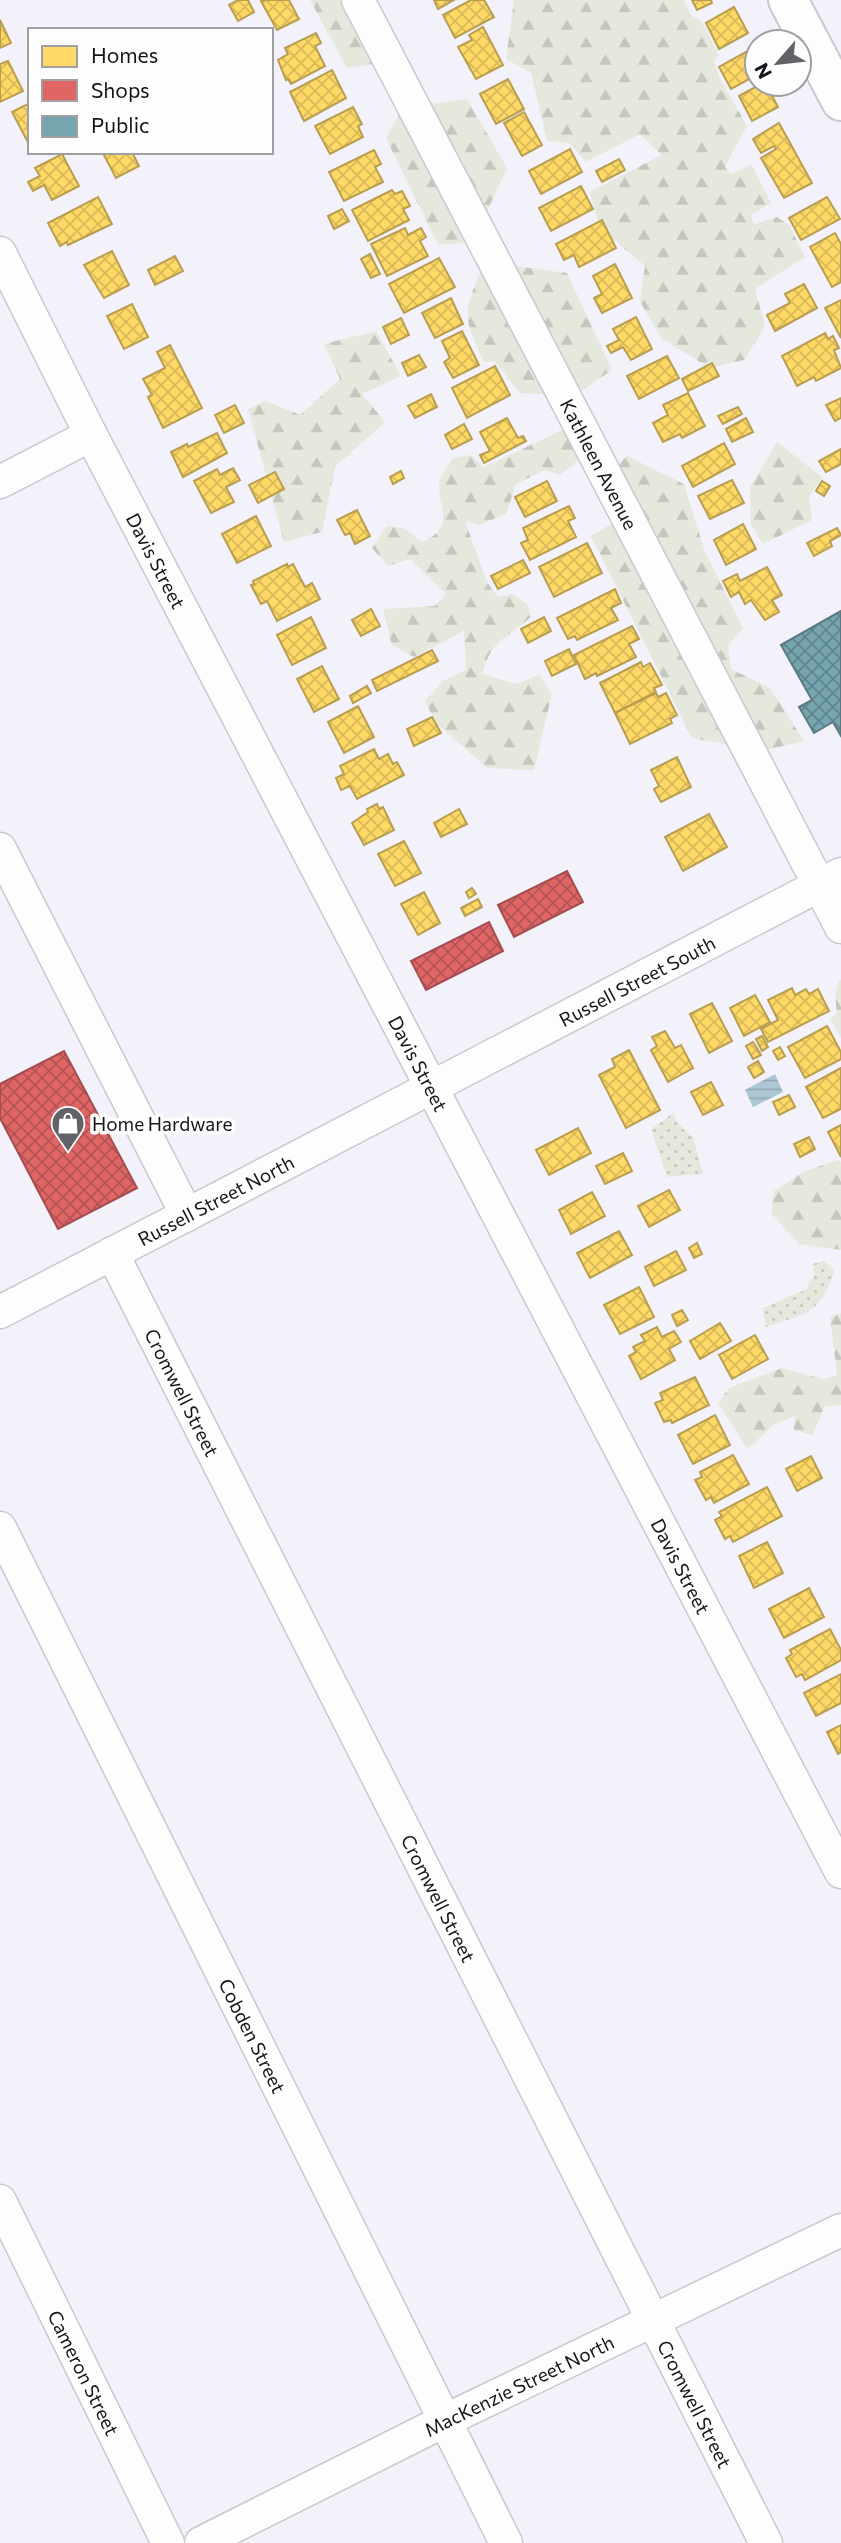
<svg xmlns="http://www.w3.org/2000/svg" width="841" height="2543" viewBox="0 0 841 2543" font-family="Commissioner,sans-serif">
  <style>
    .grass { fill: url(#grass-dots) }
    .forest { fill: url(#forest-firs) }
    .water { fill: url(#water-rules) }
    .homes { fill: url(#homes-cross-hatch); stroke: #b99e50; stroke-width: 2 }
    .shops { fill: url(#shops-cross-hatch); stroke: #a34d50; stroke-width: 2 }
    .public { fill: url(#public-cross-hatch); stroke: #597a83; stroke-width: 2 }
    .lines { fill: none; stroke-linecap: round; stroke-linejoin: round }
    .minor-casing { stroke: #c9c8d0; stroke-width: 35 }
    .major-casing { stroke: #c9c8d0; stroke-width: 42 }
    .minor { stroke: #fdfdfe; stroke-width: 32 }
    .major { stroke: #fdfdfe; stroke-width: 38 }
    .labels { text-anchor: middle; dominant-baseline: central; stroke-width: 7; stroke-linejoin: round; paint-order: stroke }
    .street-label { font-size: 19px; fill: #15141b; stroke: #fdfdfd }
    .poi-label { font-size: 19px; fill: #15141b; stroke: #fdfdfd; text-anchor: start }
  </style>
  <defs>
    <pattern id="grass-dots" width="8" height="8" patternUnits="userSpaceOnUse" patternTransform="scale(1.75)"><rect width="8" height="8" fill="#e7e8dd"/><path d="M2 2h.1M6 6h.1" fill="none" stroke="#c5c6bd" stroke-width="1.8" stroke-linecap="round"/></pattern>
    <pattern id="forest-firs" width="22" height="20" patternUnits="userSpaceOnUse" patternTransform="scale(1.75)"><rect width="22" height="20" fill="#e7e8dd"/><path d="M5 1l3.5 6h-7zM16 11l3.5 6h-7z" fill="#c5c6bd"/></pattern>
    <pattern id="water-rules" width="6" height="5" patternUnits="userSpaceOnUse" patternTransform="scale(1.75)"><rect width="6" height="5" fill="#acc8d5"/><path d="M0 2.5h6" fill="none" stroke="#93abb6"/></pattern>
    <pattern id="homes-cross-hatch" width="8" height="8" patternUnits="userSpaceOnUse" patternTransform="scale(1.75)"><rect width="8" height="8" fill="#ffd966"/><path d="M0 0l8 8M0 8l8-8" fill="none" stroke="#dab958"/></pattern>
    <pattern id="shops-cross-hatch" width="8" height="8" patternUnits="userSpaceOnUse" patternTransform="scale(1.75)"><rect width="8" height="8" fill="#e06666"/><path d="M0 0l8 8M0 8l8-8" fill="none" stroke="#b45353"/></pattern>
    <pattern id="public-cross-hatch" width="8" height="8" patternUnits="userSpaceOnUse" patternTransform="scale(1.75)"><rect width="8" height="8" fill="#76a5af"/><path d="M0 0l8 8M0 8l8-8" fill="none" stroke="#60858e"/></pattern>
  </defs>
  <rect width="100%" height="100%" fill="#f3f2fa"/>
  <g class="grass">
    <polygon points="673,1113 677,1122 693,1137 703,1174 667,1177 651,1129"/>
    <path d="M 824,1261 L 835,1271 C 817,1316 810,1312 766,1327 L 763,1308 L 807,1289 L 815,1274 L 812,1264 Z"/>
  </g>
  <g class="forest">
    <polygon points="310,0 354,0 380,63 347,68"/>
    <polygon points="514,0 684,0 691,15 702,22 719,55 714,61 720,79 747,126 725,166 730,174 752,165 771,203 751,215 754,224 777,217 789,225 805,257 755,289 765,326 744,360 710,368 662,339 640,302 645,266 601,229 589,192 662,155 640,134 586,162 569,143 547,141 531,73 506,59"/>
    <polygon points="467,99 507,168 473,242 438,245 386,138 403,108"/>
    <path d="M 485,262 L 567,273 L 612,370 L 574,396 L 520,393 L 495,362 L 484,362 C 460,312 464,311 485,262 Z"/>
    <polygon points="376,331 401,376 362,394 385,422 335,467 322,532 284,542 248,409 266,401 300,415 340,379 324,344"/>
    <path d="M 573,425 L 587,453 L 560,475 L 545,470 L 516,484 L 506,514 L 479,525 L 465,521 L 487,582 L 498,597 L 513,594 L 528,605 L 531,617 C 507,639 490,639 483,674 L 516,684 L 539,675 L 552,694 L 534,770 L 487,768 L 436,723 L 425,701 L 443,681 L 466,670 L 464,631 L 414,657 L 392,645 L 383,609 L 435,606 L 446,594 L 410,559 L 388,566 L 372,548 L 387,526 L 403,528 L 422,542 C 457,526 438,510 439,483 C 440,475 449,465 453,458 L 470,455 L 484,467 Z"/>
    <polygon points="777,442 822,477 809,497 812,520 763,544 751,525 750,487"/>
    <polygon points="627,456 684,484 705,552 743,628 728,646 731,669 770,688 804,741 762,751 692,738 591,536 618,520 612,471"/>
    <polygon points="839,980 841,980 841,1038 830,1019 837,1013 835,996"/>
    <polygon points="838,1160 841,1162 841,1250 799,1244 771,1213 774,1191 803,1172"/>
    <polygon points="841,1313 841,1405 824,1407 813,1435 794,1430 795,1416 773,1425 748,1449 718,1403 729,1388 782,1368 823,1379 837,1375 830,1317"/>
  </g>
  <polygon class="water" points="775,1074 783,1092 753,1107 745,1090"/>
  <g class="homes">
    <polygon points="238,0 248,0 254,12 238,21 229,5"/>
    <polygon points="264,0 289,0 299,19 277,30 261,1"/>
    <polygon points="434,0 454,0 438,9"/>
    <polygon points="471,0 484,0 494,17 455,38 443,15"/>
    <polygon points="692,0 711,0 712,3 697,10"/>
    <polygon points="734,7 748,33 719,49 706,23"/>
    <polygon points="0,20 11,43 0,48"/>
    <polygon points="483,27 503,65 476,79 458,47 472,40 469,35"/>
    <polygon points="316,33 321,43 315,46 325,66 291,84 288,79 286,80 278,60 288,54 285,48"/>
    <polygon points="755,47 757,75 731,89 719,67"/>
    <polygon points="8,61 23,91 0,102 0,64"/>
    <polygon points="332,70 346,98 304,121 290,92"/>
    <polygon points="508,79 524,109 496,124 480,94"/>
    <polygon points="761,84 766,84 778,107 752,121 739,96"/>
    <polygon points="30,103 30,146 12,112"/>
    <polygon points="353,107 362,124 358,126 363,137 330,154 315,126"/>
    <polygon points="524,112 542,145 522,156 504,123"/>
    <polygon points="779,123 812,183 784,198 761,158 776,149 774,146 761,153 753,139"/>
    <polygon points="570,149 582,172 541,194 529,171"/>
    <polygon points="374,150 381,164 375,167 383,182 344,201 329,172"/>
    <polygon points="109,152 132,152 139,166 116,178 104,155"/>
    <polygon points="62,154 79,186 52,200 44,185 33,191 28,182 40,176 35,168"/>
    <polygon points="619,159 625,170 602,182 596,171"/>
    <polygon points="581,186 593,209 551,231 539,208"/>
    <polygon points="392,190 395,194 402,191 410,206 403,209 409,220 368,241 352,210"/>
    <polygon points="98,197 112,224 68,245 67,242 60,246 48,223"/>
    <polygon points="827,197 840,219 801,240 789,218"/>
    <polygon points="342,209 349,221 334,229 328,216"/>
    <polygon points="602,220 616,248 579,267 574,255 564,260 556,244"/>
    <polygon points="405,228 408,235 421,228 426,237 420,241 428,256 387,276 371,244"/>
    <polygon points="835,233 841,244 841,282 832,287 810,247"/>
    <polygon points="112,251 129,285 104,298 84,265"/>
    <polygon points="370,254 380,274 371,278 361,259"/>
    <polygon points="175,256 183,271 155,285 148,270"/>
    <polygon points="439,258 455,287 404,313 389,284"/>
    <polygon points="615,264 632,298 602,313 594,298 602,294 593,276"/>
    <polygon points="804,284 817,308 775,331 767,315 790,303 785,294"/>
    <polygon points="451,298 463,324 435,338 422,313"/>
    <polygon points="841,300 841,338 825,308"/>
    <polygon points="132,304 148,337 124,349 107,316"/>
    <polygon points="636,317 652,349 631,360 623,347 611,353 607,346 619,340 613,329"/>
    <polygon points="401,318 409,335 391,344 383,327"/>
    <polygon points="462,331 479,365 453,378 444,362 450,358 442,341"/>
    <polygon points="825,333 828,339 833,336 839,348 834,350 841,368 816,381 814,377 797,386 782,356"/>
    <polygon points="170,345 202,408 163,428 148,397 152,395 143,379 165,368 157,352"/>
    <polygon points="419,355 426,367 408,376 402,363"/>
    <polygon points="667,356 679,378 639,399 627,376"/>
    <polygon points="712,363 719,376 688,391 682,379"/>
    <polygon points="495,366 510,395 467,418 452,388"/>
    <polygon points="688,393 705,426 682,438 680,434 663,442 653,423 668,415 663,405"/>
    <polygon points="431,394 437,407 415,418 408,406"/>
    <polygon points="841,398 841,418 835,421 826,405"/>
    <polygon points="235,405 244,423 224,433 215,415"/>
    <polygon points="738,407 742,414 723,424 718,416"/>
    <polygon points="507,418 518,438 523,436 526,441 484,463 480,455 490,451 480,432"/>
    <polygon points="746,418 753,432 732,442 726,429"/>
    <polygon points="464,424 472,439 452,449 445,435"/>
    <polygon points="217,433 227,453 183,477 171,452 187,444 188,447"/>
    <polygon points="724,443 735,464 693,487 682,466"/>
    <polygon points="841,449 841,464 826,472 819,461"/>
    <polygon points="233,468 240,480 226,487 234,502 211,513 194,481 217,469 220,475"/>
    <polygon points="401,471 404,478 393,484 390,477"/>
    <polygon points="275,472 284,489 258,503 249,485"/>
    <polygon points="732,480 744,503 710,519 698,496"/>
    <polygon points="547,481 557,501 525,517 515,497"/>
    <polygon points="822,481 830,486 824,496 816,491"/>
    <polygon points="569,506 575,518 568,521 576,537 530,560 521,543 528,540 523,528"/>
    <polygon points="357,510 370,536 355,544 350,533 345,535 337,520"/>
    <polygon points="256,516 271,546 237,563 222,534"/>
    <polygon points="743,524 756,549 726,565 714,540"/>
    <polygon points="837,528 841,535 830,541 832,546 814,556 807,543"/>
    <polygon points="587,543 602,573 554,597 539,567"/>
    <polygon points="523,560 530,573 498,589 491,576"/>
    <polygon points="287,564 288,567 293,564 305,587 312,583 320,599 277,621 267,601 261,604 251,585 254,584 253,581"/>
    <polygon points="767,567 782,595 772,600 779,612 765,620 751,600 745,604 739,592 731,597 723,581 737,574 740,581"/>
    <polygon points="615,589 621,603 611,608 618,620 577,640 575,636 568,639 557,618"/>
    <polygon points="371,609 380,626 361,636 352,620"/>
    <polygon points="311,617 326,648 292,665 277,635"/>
    <polygon points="544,617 551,631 528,643 521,629"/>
    <polygon points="632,626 639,639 629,644 636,657 597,676 596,673 585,679 574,655"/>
    <polygon points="569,649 576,664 552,676 545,661"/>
    <polygon points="432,650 438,661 377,691 372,680"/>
    <polygon points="641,662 643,667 650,663 662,685 654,688 656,692 615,713 600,683"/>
    <polygon points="322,666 339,699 314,712 297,679"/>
    <polygon points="367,686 371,693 353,703 350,696"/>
    <polygon points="656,693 658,697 666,693 677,715 670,719 672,723 630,744 615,713"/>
    <polygon points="358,706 374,737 344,753 328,722"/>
    <polygon points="432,717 441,733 414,746 407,729"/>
    <polygon points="374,749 379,759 388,754 393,764 397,762 404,775 357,799 350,786 341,790 336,778 344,774 340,766"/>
    <polygon points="677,757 691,787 661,802 654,789 659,786 651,770"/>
    <polygon points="377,804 379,809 383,807 394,830 364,845 352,823 368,812 367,809"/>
    <polygon points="459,809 467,824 441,837 434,823"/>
    <polygon points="709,814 727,847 683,871 665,837"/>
    <polygon points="404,841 421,873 395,886 378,854"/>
    <polygon points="472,888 476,894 469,898 466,892"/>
    <polygon points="424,892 440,923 418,935 401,904"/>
    <polygon points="478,899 482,907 465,916 461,908"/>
    <polygon points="792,988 795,995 806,989 809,994 818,989 829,1011 768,1042 761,1029 778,1020 768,1000"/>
    <polygon points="755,995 770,1022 744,1036 730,1008"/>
    <polygon points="712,1003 732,1041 709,1053 690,1014"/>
    <polygon points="827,1026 841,1052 841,1059 805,1078 788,1047"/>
    <polygon points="665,1031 675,1048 681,1045 693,1068 668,1082 651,1050 657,1046 652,1037"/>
    <polygon points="762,1036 768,1047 762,1051 756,1039"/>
    <polygon points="753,1042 761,1055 753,1059 746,1046"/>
    <polygon points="780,1047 785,1056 778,1060 773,1051"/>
    <polygon points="629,1050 660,1110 626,1128 599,1075 615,1067 612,1059"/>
    <polygon points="758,1061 764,1072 754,1078 748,1067"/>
    <polygon points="841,1068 841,1109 823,1118 806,1087"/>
    <polygon points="711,1082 723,1105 703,1115 691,1092"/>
    <polygon points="789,1095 795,1107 779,1115 773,1102"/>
    <polygon points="841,1125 841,1157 828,1132"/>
    <polygon points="578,1128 591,1153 549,1175 536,1150"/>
    <polygon points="809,1137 815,1149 800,1157 794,1144"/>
    <polygon points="623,1153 632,1171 605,1184 596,1166"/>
    <polygon points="669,1190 680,1210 649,1227 638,1206"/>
    <polygon points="592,1192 605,1216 571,1234 559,1210"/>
    <polygon points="619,1231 632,1255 590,1278 577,1253"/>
    <polygon points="697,1243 702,1254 694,1258 689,1248"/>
    <polygon points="676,1251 686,1270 654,1286 645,1267"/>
    <polygon points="639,1287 654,1317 620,1334 604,1305"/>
    <polygon points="682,1310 688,1320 677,1326 672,1315"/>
    <polygon points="720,1323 731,1341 700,1359 690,1341"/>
    <polygon points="657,1327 662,1337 674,1331 681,1342 669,1349 675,1360 641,1379 629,1356 636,1352 633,1347 645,1341 641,1335"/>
    <polygon points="755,1335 768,1359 732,1379 719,1355"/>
    <polygon points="695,1377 709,1405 672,1423 671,1420 664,1422 655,1403 663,1400 660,1393"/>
    <polygon points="715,1415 730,1445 693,1464 678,1435"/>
    <polygon points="733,1455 749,1484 714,1503 711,1497 706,1500 695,1480 702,1477 700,1472"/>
    <polygon points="811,1456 822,1478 797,1491 786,1469"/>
    <polygon points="767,1487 782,1516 733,1542 730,1536 725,1539 715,1520 722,1516 719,1512"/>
    <polygon points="767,1542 783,1573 754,1588 739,1556"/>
    <polygon points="809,1588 824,1617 784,1638 769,1609"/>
    <polygon points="830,1629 841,1650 841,1660 805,1680 802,1674 796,1677 786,1658 792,1654 790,1650"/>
    <polygon points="841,1674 841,1703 816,1716 804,1693"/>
    <polygon points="841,1725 841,1752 838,1754 827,1732"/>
  </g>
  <g class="shops">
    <polygon points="567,871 583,902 514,937 498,905"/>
    <polygon points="489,922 503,951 426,990 411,961"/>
    <polygon points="64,1051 137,1188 58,1229 0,1118 0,1084"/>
  </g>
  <polygon class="public" points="841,611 841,736 833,722 814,733 799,707 812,700 781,645"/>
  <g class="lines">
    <defs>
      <g id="minor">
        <path id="s1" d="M 358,0 L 841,927"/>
        <path id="s2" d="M 0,253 L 91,435 L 841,1872"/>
        <polyline points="0,482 91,435"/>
        <polyline points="0,849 187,1215"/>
        <path id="s3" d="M 112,1253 L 766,2543"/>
        <path id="s4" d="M 0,1312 L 841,874"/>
        <path id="s5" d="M 0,1528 L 506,2543"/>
        <path id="s6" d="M 0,2201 L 168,2543"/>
        <path id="s7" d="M 201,2543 L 446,2420 L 841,2230"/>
      </g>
      <polyline id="major" points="788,0 841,101"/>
    </defs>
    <use href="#minor" class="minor-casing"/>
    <use href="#major" class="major-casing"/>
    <use href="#minor" class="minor"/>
    <use href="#major" class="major"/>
  </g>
  <defs>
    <symbol id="shop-pin" viewBox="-11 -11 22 30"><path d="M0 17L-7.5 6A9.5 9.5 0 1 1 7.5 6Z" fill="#636269" stroke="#fdfdfd"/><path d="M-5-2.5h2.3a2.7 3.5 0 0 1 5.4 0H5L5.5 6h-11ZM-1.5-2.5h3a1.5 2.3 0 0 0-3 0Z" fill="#fff"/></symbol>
  </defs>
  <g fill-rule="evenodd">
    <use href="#shop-pin" x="49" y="1104" width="38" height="52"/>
  </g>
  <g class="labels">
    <g class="street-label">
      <text stroke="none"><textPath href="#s1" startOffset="523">Kathleen Avenue</textPath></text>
      <text stroke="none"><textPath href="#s2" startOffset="345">Davis Street</textPath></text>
      <text stroke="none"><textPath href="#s4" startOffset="718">Russell Street South</textPath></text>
      <text stroke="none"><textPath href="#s2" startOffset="912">Davis Street</textPath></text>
      <text stroke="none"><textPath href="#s4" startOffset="243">Russell Street North</textPath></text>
      <text stroke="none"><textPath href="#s3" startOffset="156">Cromwell Street</textPath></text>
      <text stroke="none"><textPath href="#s2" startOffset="1479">Davis Street</textPath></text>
      <text stroke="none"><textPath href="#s3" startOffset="723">Cromwell Street</textPath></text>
      <text stroke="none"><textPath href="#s5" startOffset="567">Cobden Street</textPath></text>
      <text stroke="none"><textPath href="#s6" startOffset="191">Cameron Street</textPath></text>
      <text stroke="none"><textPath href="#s7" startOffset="355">MacKenzie Street North</textPath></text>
      <text stroke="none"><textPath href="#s3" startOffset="1290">Cromwell Street</textPath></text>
    </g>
    <g class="poi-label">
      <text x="92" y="1123">Home Hardware</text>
    </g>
  </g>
  <rect x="28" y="28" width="245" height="126" fill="#fdfdfd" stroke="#a0a0a3" stroke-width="2"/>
  <rect x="42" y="46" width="35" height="21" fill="#ffd966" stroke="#a0a0a3" stroke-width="2"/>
  <text x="91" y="63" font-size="21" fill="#15141b">Homes</text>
  <rect x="42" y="80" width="35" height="21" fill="#e06666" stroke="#a0a0a3" stroke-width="2"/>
  <text x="91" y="98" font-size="21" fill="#15141b">Shops</text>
  <rect x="42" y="116" width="35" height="21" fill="#76a5af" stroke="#a0a0a3" stroke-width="2"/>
  <text x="91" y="133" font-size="21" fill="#15141b">Public</text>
  <g transform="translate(778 63) rotate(242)"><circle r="33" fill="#fdfdfd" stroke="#a0a0a3" stroke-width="2"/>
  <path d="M0-5L12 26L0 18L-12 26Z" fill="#636269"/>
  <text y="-10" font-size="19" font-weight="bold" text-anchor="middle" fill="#15141b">N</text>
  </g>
</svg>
